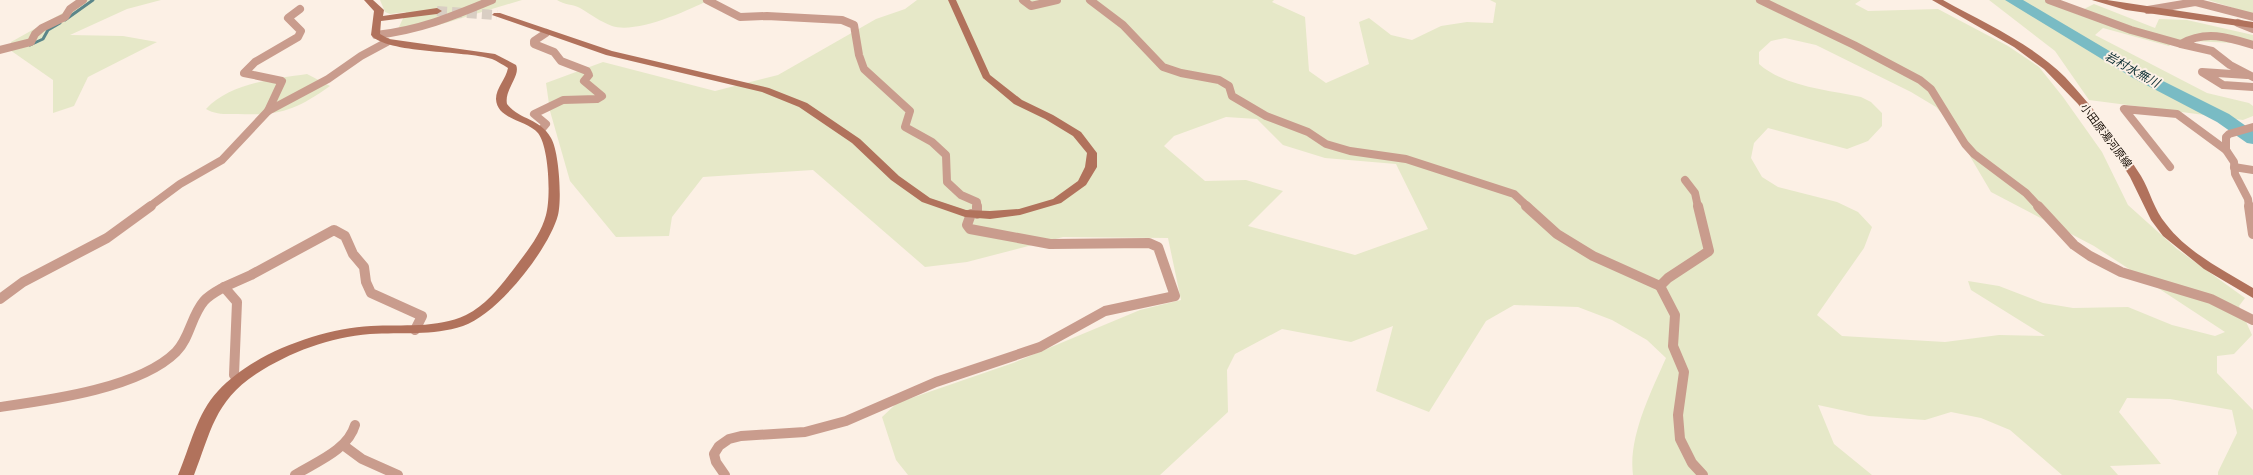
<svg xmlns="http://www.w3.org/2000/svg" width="2253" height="475" viewBox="0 0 2253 475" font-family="'Source Sans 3','Noto Sans JP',sans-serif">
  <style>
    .green { fill: #e6e8c8; fill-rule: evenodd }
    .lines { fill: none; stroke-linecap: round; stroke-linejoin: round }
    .stream { stroke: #5b868a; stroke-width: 3 }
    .river { fill: #79bbc4; fill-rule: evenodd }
    .secondary-tunnel { stroke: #d9cec3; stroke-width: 10; stroke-dasharray: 10 5; stroke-linecap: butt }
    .street-far1 { stroke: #c99c8d; stroke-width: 8 }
    .street { stroke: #c99c8d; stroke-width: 10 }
    .secondary { fill: #b1725c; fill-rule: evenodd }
    .labels { text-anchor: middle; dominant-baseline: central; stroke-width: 4; stroke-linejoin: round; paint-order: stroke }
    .street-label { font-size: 11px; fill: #140b03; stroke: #fcf0e5 }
    .water-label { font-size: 12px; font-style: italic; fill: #0c2e33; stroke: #fcf0e5 }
  </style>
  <rect width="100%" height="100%" fill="#fcf0e5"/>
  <g class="green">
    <polygon points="86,0 161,0 127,9 70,35 123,36 157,42 88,77 74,106 53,113 53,80 10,50 11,42"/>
    <polygon points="380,0 522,0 439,25 398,29 406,12 390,14 385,12"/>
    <path d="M 557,0 L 709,0 C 687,11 636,34 612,26 C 601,22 590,14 580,8 C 573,4 564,5 557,0 Z"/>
    <path d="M 917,0 L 1274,0 L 1272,2 L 1305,17 L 1309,71 L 1326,83 L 1369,64 L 1359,22 L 1369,18 L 1391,35 L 1412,40 L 1441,26 L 1467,22 L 1493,23 L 1496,3 L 1490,0 L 1861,0 L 1855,4 L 1868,11 L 1938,9 L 2008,46 L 2039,67 L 2063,97 L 2102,152 L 2128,205 L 2177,249 L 2245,298 L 2239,306 L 2252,335 L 2234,354 L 2217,356 L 2217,373 L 2253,410 L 2253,475 L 2218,475 L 2218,472 L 2237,433 L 2232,410 L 2170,399 L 2127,398 L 2119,412 L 2161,464 L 2110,466 L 2118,475 L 2062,475 L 2010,430 L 1981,418 L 1951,412 L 1925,420 L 1869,416 L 1818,405 L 1834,444 L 1872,475 L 1633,475 C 1628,437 1651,392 1666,358 L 1647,340 L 1612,320 L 1578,307 L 1514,305 L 1486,321 L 1429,412 L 1376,391 L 1393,326 L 1351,342 L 1282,329 L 1235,354 L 1227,370 L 1228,412 L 1160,475 L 908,475 L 896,460 L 882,417 L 897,403 L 1013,363 L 1140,310 L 1181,300 L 1168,238 L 1063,237 L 967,262 L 925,267 L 813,170 L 703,177 L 672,217 L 669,236 L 616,237 L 570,181 L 550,111 L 546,83 L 603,62 L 715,91 L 778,75 L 876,19 L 905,9 ZM 1785,38 L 1816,45 L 1911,92 L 1936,107 L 1960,133 L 1971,158 L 1991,192 L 2094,246 L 2225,332 L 2215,336 L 2172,325 L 2128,307 L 2073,308 L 2043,303 L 1999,286 L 1968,281 L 1971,290 L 2045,336 L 1999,335 L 1945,342 L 1842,336 L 1817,315 L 1864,248 L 1872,227 L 1858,212 L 1837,202 L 1778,187 L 1762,177 L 1751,158 L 1754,143 L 1768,128 L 1847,149 L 1868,141 L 1882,126 L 1882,113 L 1871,102 L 1861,97 C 1828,90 1785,87 1759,64 L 1759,52 L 1771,41 ZM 1226,117 L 1257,119 L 1283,145 L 1325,158 L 1396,164 L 1428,229 L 1355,255 L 1248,226 L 1283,191 L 1246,180 L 1205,181 L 1164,146 L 1174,136 Z"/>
    <polygon points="1989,0 2044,0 2079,15 2172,43 2169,46 2103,28 2095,35 2207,93 2249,103 2253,106 2253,116 2243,120 2089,100 2055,51"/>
    <polygon points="2208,0 2253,0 2253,14"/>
    <polygon points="2094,4 2155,28 2159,19 2187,20 2253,35 2253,44 2172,40 2082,10"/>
    <path d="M 307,74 L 330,86 C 296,110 280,116 238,114 C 227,114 216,115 206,109 C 230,83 273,79 307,74 Z"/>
  </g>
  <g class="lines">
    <g class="stream">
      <polyline points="65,20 93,0"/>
      <polyline points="30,45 43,39 48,30 60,23"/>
    </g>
    <polygon class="river" points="2005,0 2023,0 2145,72 2229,114 2253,131 2253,144 2247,143 2217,122 2133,78"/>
    <polyline class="secondary-tunnel" points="437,11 497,15"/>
    <g class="street-far1">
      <polyline points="707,0 740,17 767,16 842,20 854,25 859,55 864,69 910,111 905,127 932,142 946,155 947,182 961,195 977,202 977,207"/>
      <polyline points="1023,0 1031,6 1057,0"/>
      <polyline points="1090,0 1123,25 1163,67 1181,73 1219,80 1229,86 1232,96 1266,116 1308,132 1326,144 1350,151 1406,159 1514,194 1528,207"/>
      <polyline points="1760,0 1854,45 1920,80 1931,89 1965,144 1974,154 2026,193 2039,207"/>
      <polyline points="2049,0 2131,30 2181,44"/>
      <polyline points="2148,10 2195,2 2253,17"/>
      <polyline points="2238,23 2253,29"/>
      <path d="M 376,35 C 420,30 451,17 492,0"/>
      <path d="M 2253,45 C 2228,37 2205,30 2181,44 L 2212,51 L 2230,65 L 2253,77"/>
      <polyline points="0,50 31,42 35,34 42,28 65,17 70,9 83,0"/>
      <polyline points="2247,75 2202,72 2223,85 2253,87"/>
      <polyline points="268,111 282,81 244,73 255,62 298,37 301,31 288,18 300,9"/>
      <polyline points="541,130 546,124 534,114 563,100 597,99 602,96 584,81 589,75 587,71 561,61 554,52 534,44 534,41 546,33"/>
      <polyline points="2170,167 2124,109 2177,114 2226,150"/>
      <polyline points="2234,167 2253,170"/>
      <polyline points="1685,180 1695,193 1698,207"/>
      <polyline points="149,207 180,184 222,160 268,111 328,79 361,56 387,42"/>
      <polyline points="2249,207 2248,199 2235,174 2234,162 2226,150 2226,137 2229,134 2253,127"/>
    </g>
    <g class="street">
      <polyline points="977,206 977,214"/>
      <polyline points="1526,206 1557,234 1593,256 1660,286"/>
      <polyline points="1698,206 1709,251 1668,278 1660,286 1675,315 1673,346 1684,372 1678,415 1680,439 1692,463 1703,475"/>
      <polyline points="2038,206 2074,245 2090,256 2121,272 2211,299 2253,320"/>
      <polyline points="2249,206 2253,234"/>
      <polyline points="0,299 23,282 107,238 151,206"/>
      <polyline points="238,380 234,375 237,302 224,287 251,275 334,230 345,236 353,254 364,267 366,282 371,293 422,316 415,330"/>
      <path d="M 0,407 C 50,400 140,388 176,352 C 190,338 191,316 204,301 C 209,295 217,291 224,287"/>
      <polyline points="343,445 362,459 398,475"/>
      <path d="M 295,475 C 316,462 348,450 355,425"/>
      <polyline points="725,475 716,462 714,454 719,446 729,439 741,436 805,432 846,421 936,382 1040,347 1105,311 1175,296 1158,247 1149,243 1050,244 970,229 967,225 971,214"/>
    </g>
    <g class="secondary">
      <path d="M 364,0 L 373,0 L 384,10 L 383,16 L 437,8 L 442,11 L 437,14 L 381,21 L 380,34 L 389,39 L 495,54 L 516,65 C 521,75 504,90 507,104 C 519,120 540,118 551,138 C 559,151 562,199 558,215 C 549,249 498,314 463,326 C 432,336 402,332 370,334 C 330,337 290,352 256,374 C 214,402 211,432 194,475 L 178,475 C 190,447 197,413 218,391 C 253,353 320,329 371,326 C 403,324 436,329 466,315 C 488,304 502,284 516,266 C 528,250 541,234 546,215 C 551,198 549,147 538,133 C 527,120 497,120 496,99 C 496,88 506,79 508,68 C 503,65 497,61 492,59 C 464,50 387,54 371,35 L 374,11 Z"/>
      <polygon points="948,0 956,0 990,75 1022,100 1053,115 1081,132 1097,153 1097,167 1086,185 1061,203 1020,215 990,219 965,217 922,202 891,180 852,143 799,107 762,92 606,55 492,15 494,13 500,13 612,51 769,88 807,103 860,139 899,176 930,198 966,210 990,211 1019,209 1053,199 1078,181 1085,167 1087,153 1073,136 1045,119 1014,104 983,78"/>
      <path d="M 1932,0 L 1943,0 C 1984,23 2031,43 2065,77 C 2093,107 2119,141 2141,176 C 2150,191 2154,210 2166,224 C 2187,252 2223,270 2253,288 L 2253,298 L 2204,269 L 2163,236 L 2151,220 L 2130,177 L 2115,153 L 2078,104 L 2044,69 L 2014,47 Z"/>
      <polygon points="2092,0 2107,0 2253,22 2253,28 2126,10"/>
    </g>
  </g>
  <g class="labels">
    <g class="street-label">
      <text transform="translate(2106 136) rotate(53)">小田原湯河原線</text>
    </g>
    <g class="water-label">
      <text transform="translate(2132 70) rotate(29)">岩村水無川</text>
    </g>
  </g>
</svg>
